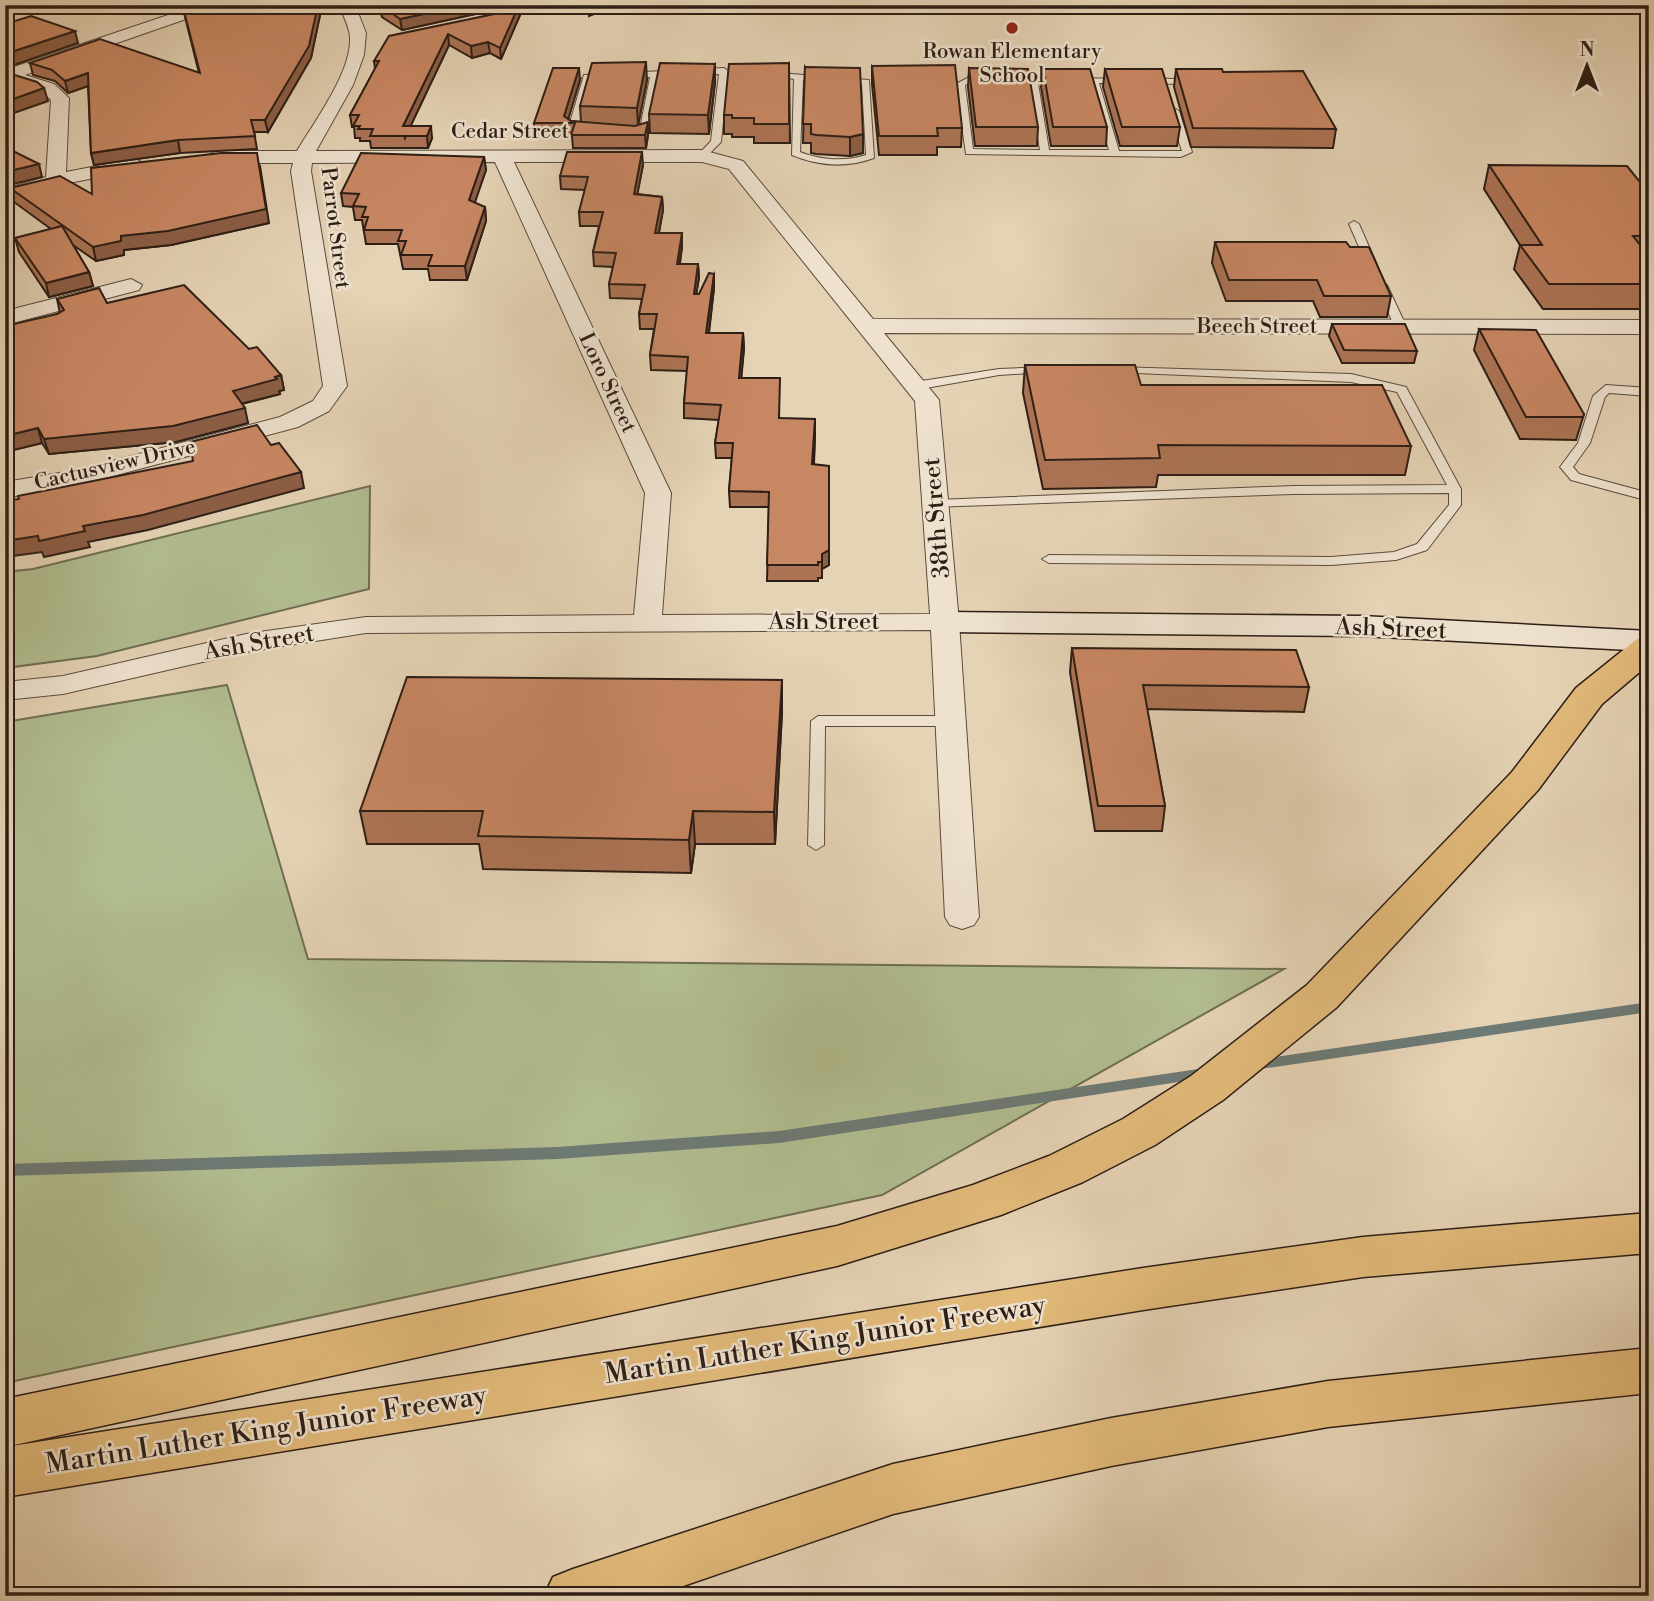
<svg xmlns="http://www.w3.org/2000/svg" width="1654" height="1601" viewBox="0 0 1654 1601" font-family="'Libre Bodoni',serif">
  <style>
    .green { fill: #b1bd90; stroke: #6f6e53; stroke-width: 2 }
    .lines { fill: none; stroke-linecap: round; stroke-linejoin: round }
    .stream { fill: #6d7a75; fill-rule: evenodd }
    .lane-casing { stroke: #5b4b3e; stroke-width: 2 }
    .street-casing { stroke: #5b4b3e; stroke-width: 2 }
    .secondary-casing { stroke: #2d1e16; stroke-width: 3 }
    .highway-casing { stroke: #2d1e16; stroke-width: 3 }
    .lane { fill: #eee2cf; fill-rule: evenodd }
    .street { fill: #eee2cf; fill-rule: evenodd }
    .secondary { fill: #eee2cf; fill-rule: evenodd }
    .highway { fill: #e2ba7a; fill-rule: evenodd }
    .wall { fill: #ac7455; stroke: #2d1e16; stroke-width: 2 }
    .shaded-wall { fill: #8c5e45; stroke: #2d1e16; stroke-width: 2 }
    .building { fill: #c88763; stroke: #2d1e16; stroke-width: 2 }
    .poi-dot { fill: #8f2418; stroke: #eee2cf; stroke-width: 2.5 }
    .labels { text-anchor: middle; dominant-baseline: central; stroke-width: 5; stroke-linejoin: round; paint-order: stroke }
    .far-poi-label { font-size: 21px; fill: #2d1e16; stroke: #eee2cf }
    .far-street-label { font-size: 21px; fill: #2d1e16; stroke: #eee2cf }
    .street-label { font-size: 24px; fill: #2d1e16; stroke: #eee2cf }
    .near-street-label { font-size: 28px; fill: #2d1e16; stroke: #eee2cf }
  </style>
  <rect width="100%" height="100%" fill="#e5d3b5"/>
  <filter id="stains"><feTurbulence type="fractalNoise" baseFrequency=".00286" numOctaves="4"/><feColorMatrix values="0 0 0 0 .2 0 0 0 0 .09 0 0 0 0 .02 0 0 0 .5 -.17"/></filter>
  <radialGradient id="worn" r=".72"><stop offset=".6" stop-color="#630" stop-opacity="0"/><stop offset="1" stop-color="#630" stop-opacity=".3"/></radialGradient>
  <g class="green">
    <polygon points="370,486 369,589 97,656 5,668 5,572 33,569"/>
    <polygon points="227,685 308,959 1284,969 882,1195 5,1383 5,722"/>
  </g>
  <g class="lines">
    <g class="stream">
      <polygon points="1649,1002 1649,1012 1254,1070 1249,1069 1247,1065 1249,1061 1254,1060"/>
      <polygon points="1205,1068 1210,1069 1212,1073 1210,1077 1205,1078 779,1143 557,1159 5,1176 5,1164 557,1147 779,1131"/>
    </g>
    <defs>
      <g id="lane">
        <polygon points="724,68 728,71 721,142 705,158 697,156 711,141 719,74 659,76 649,131 632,136 627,133 629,131 640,129 650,77 591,79 578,127 590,132 585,135 568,129 584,75"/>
        <path d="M 765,72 L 869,80 L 874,158 C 847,168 818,166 792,155 L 794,79 L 764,74 ZM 803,80 L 862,84 L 866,155 C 845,162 820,160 800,152 Z"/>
        <path d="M 971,76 L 992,80 C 985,85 974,81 965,85 L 973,149 L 1040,150 L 1029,83 L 1007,82 L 1007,78 L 1198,79 L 1198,83 L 1195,84 L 1099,83 L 1119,151 L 1182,151 L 1169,111 L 1174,108 L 1179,111 L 1192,152 L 1181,157 L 966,154 L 956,84 ZM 1038,83 L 1090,83 L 1109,150 L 1049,150 Z"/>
        <polygon points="1354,221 1359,224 1377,265 1376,267 1367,265 1349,224"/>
        <polygon points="1378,283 1387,285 1407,328 1405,330 1395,328 1377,285"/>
        <polygon points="1044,367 1050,370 1048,372 999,375 915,390 909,386 915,382 999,369"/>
        <polygon points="1116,367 1351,374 1406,387 1461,489 1461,505 1427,550 1396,560 1331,565 1049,563 1042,559 1049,555 1331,557 1394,552 1417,544 1449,505 1449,493 1294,494 931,507 931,501 936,500 1294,486 1447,485 1397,392 1351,382 1112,372 1110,370"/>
        <polygon points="1606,385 1649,388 1649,396 1609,393 1605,397 1590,443 1573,467 1579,474 1649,493 1649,501 1571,480 1560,467 1578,443 1593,396"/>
        <polygon points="818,716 951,716 958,721 951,726 825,726 824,845 816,850 808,845 811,721"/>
      </g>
      <g id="street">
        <path d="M 339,5 L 355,5 L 366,33 L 364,55 L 353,85 L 316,151 L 702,150 L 743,161 L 873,319 L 1649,320 L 1649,334 L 884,333 L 939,400 L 959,622 L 979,917 L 974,925 L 962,929 L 950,925 L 945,917 L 931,630 L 366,633 L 246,652 L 63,694 L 5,700 L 5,682 L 63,676 L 246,634 L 366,617 L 634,615 L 645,493 L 495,162 L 312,163 L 311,171 L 347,386 L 329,411 L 298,427 L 79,485 L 5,498 L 5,482 L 78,470 L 280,417 L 313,401 L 323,386 L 291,171 L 293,163 L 216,163 L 206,157 L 216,151 L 297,151 C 314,122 352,72 350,37 C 349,26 343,15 339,5 ZM 514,162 L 702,162 L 729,169 L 915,401 L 930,614 L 662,615 L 671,493 Z"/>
        <polygon points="512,5 537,5 481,26 473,21"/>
        <polygon points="180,11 186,13 186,19 25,75 54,84 69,98 66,172 133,159 140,161 143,165 140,169 59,185 5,201 5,189 46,177 51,100 42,92 5,81 5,70"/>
        <polygon points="131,279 142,285 139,290 5,325 5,311"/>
      </g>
      <polygon id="secondary" points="945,612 1361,616 1649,631 1649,651 1361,636 945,632 933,629 928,622 933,615"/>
      <g id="highway">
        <polygon points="1649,636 1649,664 1602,704 1538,790 1337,1007 1223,1100 1155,1145 1083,1182 1001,1215 837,1266 5,1447 5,1399 837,1226 973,1185 1049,1156 1123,1119 1191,1076 1307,985 1512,772 1576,688 1637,639"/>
        <polygon points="1649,1213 1649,1253 1363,1277 1143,1310 5,1497 5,1447 1143,1268 1363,1237"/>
        <polygon points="1649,1348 1649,1393 1328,1427 1111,1466 893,1514 654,1596 544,1596 553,1577 573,1569 893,1464 1111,1418 1328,1381"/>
      </g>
    </defs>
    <use href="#lane" class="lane-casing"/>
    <use href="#street" class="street-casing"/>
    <use href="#secondary" class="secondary-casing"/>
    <use href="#highway" class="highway-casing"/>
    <use href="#lane" class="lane"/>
    <use href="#street" class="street"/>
    <use href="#secondary" class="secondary"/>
    <use href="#highway" class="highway"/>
  </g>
  <g class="wall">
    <polygon points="182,5 307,5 307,7 320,15 311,58 268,132 254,132 257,149 180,153 94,165 91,153 88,86 68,93 55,81 33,75 30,63 199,73"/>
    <polygon points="378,5 505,5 489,11 402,30 382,17"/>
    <polygon points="519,5 520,15 501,59 490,53 472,58 449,45 410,126 432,138 428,148 371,148 370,141 360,141 360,138 355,138 354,127 352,127 350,115 375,69 374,61"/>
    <polygon points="1502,5 1649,5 1649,9 1578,6 1577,10 1517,8"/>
    <polygon points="789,63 790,143 754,143 754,137 732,137 732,134 724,134 724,115"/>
    <polygon points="715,64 715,82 709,134 650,133 649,114"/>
    <polygon points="872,66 962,128 961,147 937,147 937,155 879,155 872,84"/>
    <polygon points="805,67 863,153 850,156 816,154 811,153 811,143 803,143"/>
    <polygon points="969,68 1038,127 1037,146 975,146 968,87"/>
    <polygon points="1043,69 1107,127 1106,146 1051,146 1041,87"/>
    <polygon points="1105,69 1180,127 1177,146 1120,146 1103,87"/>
    <polygon points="1176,69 1223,72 1336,129 1333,148 1191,147 1174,87"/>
    <polygon points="580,80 568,119 571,121 581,122 580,106 647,80 638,125 648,135 646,148 573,148 572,136 535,136 534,123"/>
    <polygon points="484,157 486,170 474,203 485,207 486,221 467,280 430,280 428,269 403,269 398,244 366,244 362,220 355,220 353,207 343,206 341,193"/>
    <polygon points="643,165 637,194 662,197 663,210 659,233 682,233 682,247 680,264 698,264 699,278 696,294 699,294 714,274 714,288 709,333 743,333 744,348 741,378 780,418 815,434 814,464 829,565 822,569 822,578 818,578 818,581 767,581 769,507 730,507 729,491 732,458 716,458 715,443 719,420 684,418 684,403 687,371 651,370 650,355 654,329 640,329 639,314 642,299 610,298 609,284 613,267 594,266 593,252 599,226 580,226 579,212 585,190 561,189 560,176"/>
    <polygon points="1489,165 1649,193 1649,309 1543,309 1514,269 1520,245 1484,189"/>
    <polygon points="10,188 92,194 269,223 171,245 124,250 124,255 96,261 73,245 89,272 93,286 49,297 19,252 15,238 51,229 14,202"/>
    <polygon points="1215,242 1350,247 1391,296 1387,317 1320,317 1313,301 1226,301 1212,263"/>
    <polygon points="57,299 107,303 249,349 281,375 284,390 279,391 280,394 242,404 248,423 176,442 49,454 42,443 5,452 57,314 60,313"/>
    <polygon points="1332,324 1417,351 1414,363 1342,363 1329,336"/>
    <polygon points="1479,329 1584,414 1576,440 1520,439 1474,350"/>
    <polygon points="1025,365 1141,385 1411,446 1405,475 1158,475 1156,487 1043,489 1023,393"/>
    <polygon points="1072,648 1309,687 1304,712 1147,709 1165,806 1162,831 1095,831 1070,672"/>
    <polygon points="782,680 782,712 775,844 695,844 691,873 483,869 479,844 367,844 360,811"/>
  </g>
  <g class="shaded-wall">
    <polygon points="318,5 320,15 311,58 268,132 265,120"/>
    <polygon points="466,5 505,5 489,11 402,30 400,19"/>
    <polygon points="519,5 520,15 501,59 500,48"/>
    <polygon points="589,5 617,5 589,16"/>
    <polygon points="75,31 78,43 5,68 5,54"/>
    <polygon points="448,34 449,45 405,138 403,126"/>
    <polygon points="488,42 490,53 472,58 471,46"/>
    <polygon points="646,62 647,80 638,126 637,108"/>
    <polygon points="715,64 715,82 709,134 708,115"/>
    <polygon points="579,68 580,80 567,123 564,116"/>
    <polygon points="88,73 91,85 68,93 65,81"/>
    <polygon points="44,88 48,101 5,116 5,102"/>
    <polygon points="648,122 648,135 646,148 645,135"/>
    <polygon points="431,126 432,138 428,148 427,136"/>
    <polygon points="863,134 863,153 850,156 850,137"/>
    <polygon points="178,140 180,153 94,165 91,153"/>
    <polygon points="642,152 643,165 635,207 634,194"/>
    <polygon points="484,157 486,170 471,214 469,200"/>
    <polygon points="39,164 42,177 5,186 5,172"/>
    <polygon points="260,166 269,223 171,245 124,250 124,255 96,261 93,247 121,236"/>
    <polygon points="662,197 663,210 656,247 655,233"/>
    <polygon points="485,207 486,221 467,280 465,266"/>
    <polygon points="682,233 682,247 677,278 677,264"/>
    <polygon points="698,264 699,278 694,308 694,294"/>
    <polygon points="89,272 93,286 49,297 46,283"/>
    <polygon points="714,274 714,288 707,347 706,333"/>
    <polygon points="743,333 744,348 740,393 739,378"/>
    <polygon points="281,375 284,390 279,391 280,394 236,405 233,391"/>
    <polygon points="245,408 248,423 176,442 49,454 44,439"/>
    <polygon points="815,419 815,434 813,480 812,464"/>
    <polygon points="38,428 42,443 5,452 5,436"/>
    <polygon points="301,472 304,488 148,530 88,542 90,547 44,557 42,552 5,557 5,541 83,526"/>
    <polygon points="829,550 829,565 822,569 822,554"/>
    <polygon points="782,680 782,712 775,844 774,812"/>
    <polygon points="693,811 695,844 691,873 689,840"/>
  </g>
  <g class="building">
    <polygon points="185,5 307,5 307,7 318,5 309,46 265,120 251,120 255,136 178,140 91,153 88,73 65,81 52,70 30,63 100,39 200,73 184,11"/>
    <polygon points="380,5 466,5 400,19"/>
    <polygon points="517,5 519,5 500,48 488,42 471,46 448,34 403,126 431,126 427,136 370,136 373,129 358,129 360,126 353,126 359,115 350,115 379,61 374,61 389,36 499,13"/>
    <polygon points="31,16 75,31 5,54 5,24"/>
    <polygon points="646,62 637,108 580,106 592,63"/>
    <polygon points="660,63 715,64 708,115 649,114"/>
    <polygon points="789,63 789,124 754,124 754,118 732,118 732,115 724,115 729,64"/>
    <polygon points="955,65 962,128 937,128 938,136 879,136 872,66"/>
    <polygon points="805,67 860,68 863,134 850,137 816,135 811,134 811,124 803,124"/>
    <polygon points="553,68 579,68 564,116 571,121 635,126 648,122 645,135 571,135 575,123 534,123"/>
    <polygon points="969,68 1028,69 1038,127 976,127"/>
    <polygon points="1043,69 1090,69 1107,127 1053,127"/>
    <polygon points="1105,69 1162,69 1180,127 1122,127"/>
    <polygon points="1176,69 1222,69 1223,72 1303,71 1336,129 1193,128"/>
    <polygon points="5,72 37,82 44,88 5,102"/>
    <polygon points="5,147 39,164 5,172"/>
    <polygon points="567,152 642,152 634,194 662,197 655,233 682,233 677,264 698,264 694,294 699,294 709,273 714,274 706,333 743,333 739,378 780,378 779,418 815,419 812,464 829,466 829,550 822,554 822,562 818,562 818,565 767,565 769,492 729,491 733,443 715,443 721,405 684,403 688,357 650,355 657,314 639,314 645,285 609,284 616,253 593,252 603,212 579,212 588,177 560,176"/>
    <polygon points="221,153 257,153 266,209 168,231 121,236 121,241 93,247 10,188 60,176 92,194 91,168"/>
    <polygon points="361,153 484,157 469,200 485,207 465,266 428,266 432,255 401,255 406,241 398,241 402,230 364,230 368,217 362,217 366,207 353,206 359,194 341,193"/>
    <polygon points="1489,165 1627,166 1649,193 1649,236 1633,236 1649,256 1649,284 1549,284 1520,245 1542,245"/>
    <polygon points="62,226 89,272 46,283 15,238"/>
    <polygon points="1215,242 1346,242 1350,247 1369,247 1391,296 1324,296 1317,280 1229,280"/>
    <polygon points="184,285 249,349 257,347 281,375 275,377 277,379 233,391 245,408 173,426 44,439 38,428 5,436 5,326 57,314 64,310 57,299 99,288 107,303"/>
    <polygon points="1332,324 1405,324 1417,351 1344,350"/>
    <polygon points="1479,329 1536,330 1584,414 1583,417 1526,417"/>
    <polygon points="1025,365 1135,365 1141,385 1382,385 1411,446 1158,445 1160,458 1045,460"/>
    <polygon points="257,425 271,445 279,443 301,472 143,515 83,526 85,531 39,541 38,536 5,541 5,501 19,499 18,496 193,461 190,442"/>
    <polygon points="1072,648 1296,650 1309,687 1143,685 1165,806 1098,806"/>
    <polygon points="407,677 782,680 774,812 693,811 689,840 478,836 483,811 360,811"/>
  </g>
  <circle class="poi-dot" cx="1012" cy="28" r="7"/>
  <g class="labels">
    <g class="far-poi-label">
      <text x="1012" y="52">Rowan Elementary<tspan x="1012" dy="24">School</tspan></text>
    </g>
    <g class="far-street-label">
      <text x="510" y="132">Cedar Street</text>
      <text transform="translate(335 228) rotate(83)">Parrot Street</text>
      <text x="1257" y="327">Beech Street</text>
      <text transform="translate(607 383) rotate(65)">Loro Street</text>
      <text transform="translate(115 465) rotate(-13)">Cactusview Drive</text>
    </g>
    <g class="street-label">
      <text transform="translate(937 518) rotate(-95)">38th Street</text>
      <text x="824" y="622">Ash Street</text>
      <text transform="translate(1391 629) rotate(2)">Ash Street</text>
      <text transform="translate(259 643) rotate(-10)">Ash Street</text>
    </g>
    <g class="near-street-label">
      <text transform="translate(825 1340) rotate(-9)">Martin Luther King Junior Freeway</text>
      <text transform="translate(266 1430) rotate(-9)">Martin Luther King Junior Freeway</text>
    </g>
  </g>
  <rect width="1654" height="1601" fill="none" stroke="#e5d3b5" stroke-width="28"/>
  <rect x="7" y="7" width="1640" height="1587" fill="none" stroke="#2d1e16" stroke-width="3.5"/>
  <rect x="14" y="14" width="1626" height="1573" fill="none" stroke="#2d1e16" stroke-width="2"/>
  <g transform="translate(1587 66)" stroke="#eee2cf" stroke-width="5" paint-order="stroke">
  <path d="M0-5L12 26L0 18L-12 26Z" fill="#2d1e16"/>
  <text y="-10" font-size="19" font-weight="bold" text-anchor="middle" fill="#2d1e16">N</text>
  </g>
  <rect width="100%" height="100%" filter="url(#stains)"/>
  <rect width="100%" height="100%" fill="url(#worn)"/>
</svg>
